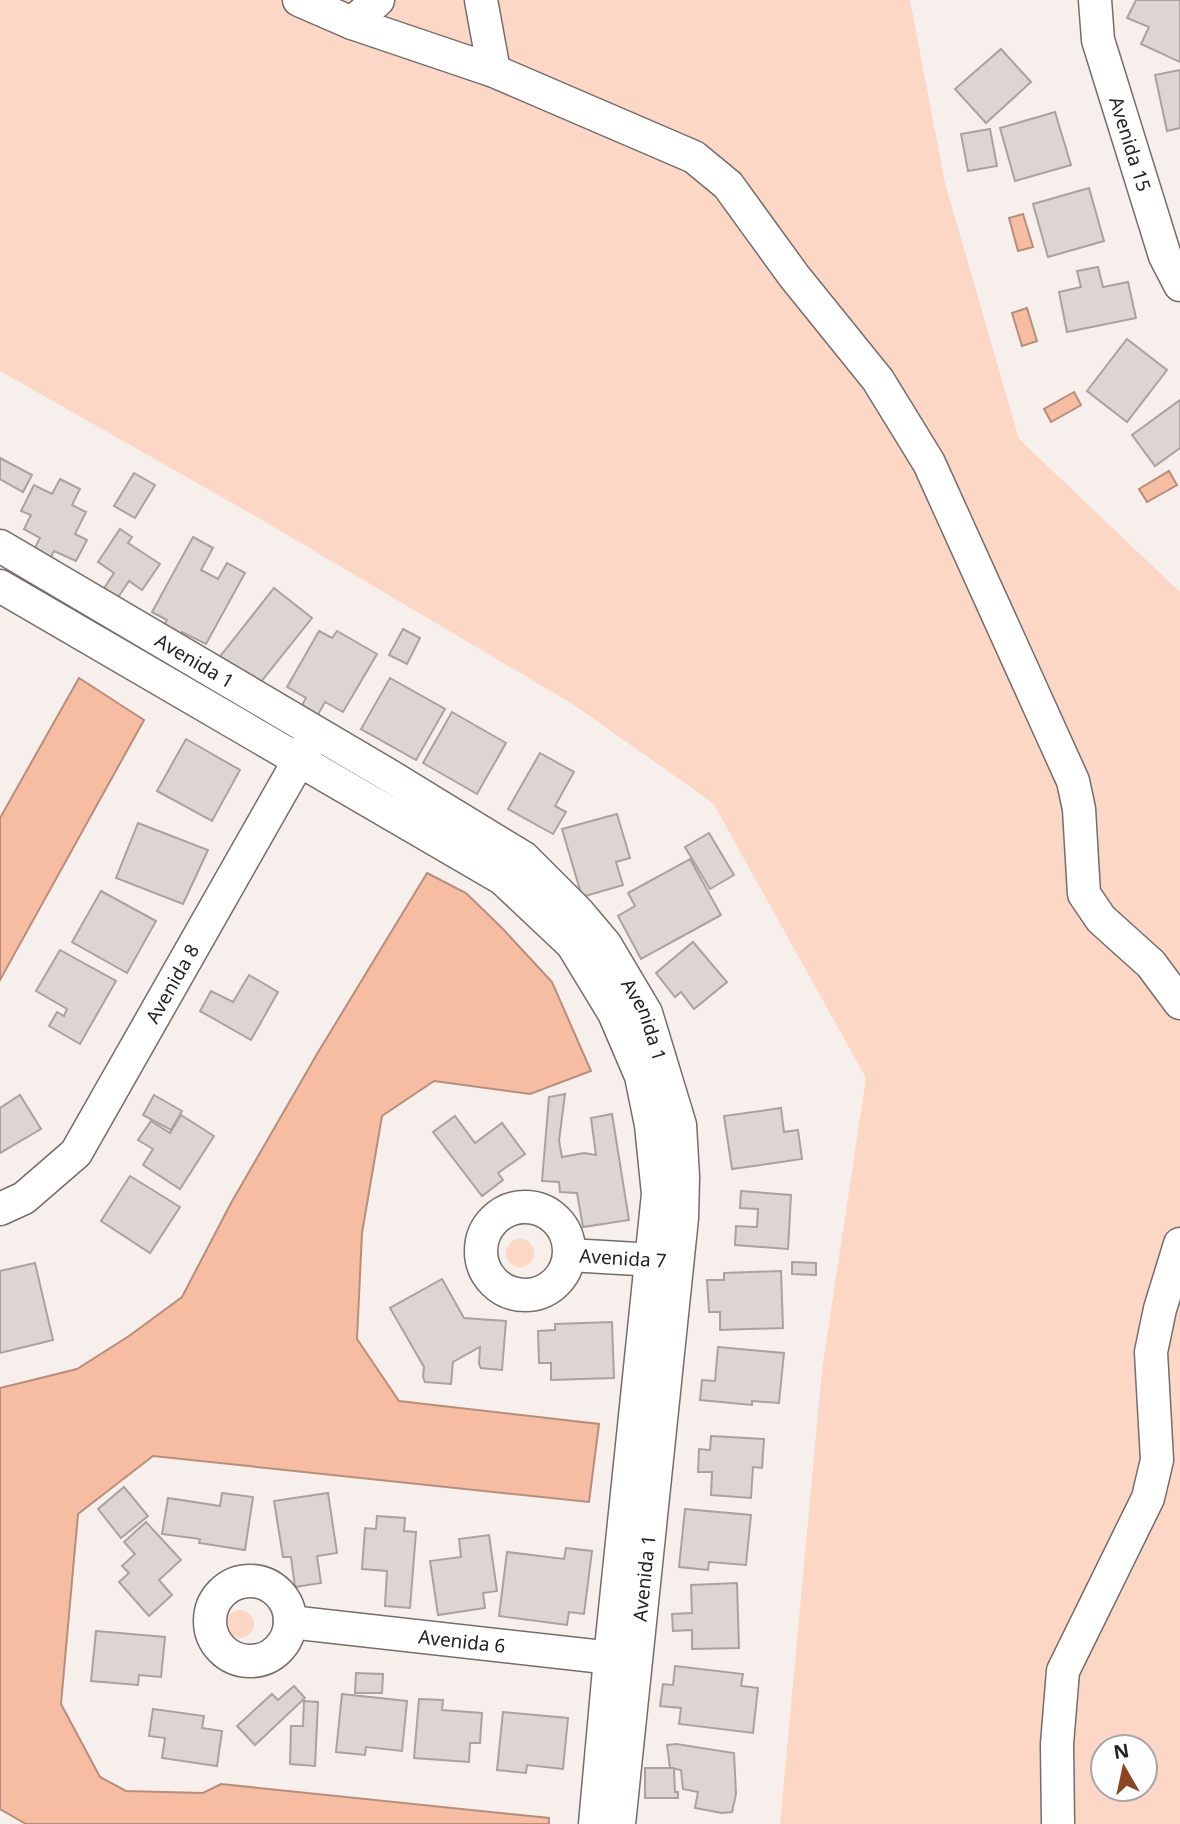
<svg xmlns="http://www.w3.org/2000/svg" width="1180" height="1824" viewBox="0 0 1180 1824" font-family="'Noto Sans',sans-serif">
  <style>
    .green { fill: #fdd7c6; fill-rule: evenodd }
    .water { fill: #f6bda3; stroke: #b78e7c; stroke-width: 2 }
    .building { fill: #dcd5d1; stroke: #a9a29f; stroke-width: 2 }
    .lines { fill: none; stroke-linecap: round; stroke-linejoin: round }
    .minor-casing { stroke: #746d6a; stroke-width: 35 }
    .minor { stroke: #fff; stroke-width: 32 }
    .labels { text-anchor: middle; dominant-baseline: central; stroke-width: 5; stroke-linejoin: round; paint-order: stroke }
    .street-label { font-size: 19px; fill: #252221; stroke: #fefefe }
  </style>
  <rect width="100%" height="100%" fill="#f7efec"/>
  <g class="green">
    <path d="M 0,0 L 910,0 L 945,183 L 1019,439 L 1180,592 L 1180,1824 L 780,1824 L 822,1370 L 866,1078 L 713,803 L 574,705 L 262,520 L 0,371 ZM 1103,1747 L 1145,1747 L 1145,1789 L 1103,1789 Z"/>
    <circle cx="520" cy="1253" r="14"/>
    <circle cx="240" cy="1624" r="14"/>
  </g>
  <g class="water">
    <polygon points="1023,214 1033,247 1018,251 1009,218"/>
    <polygon points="1027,308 1037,341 1022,346 1012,313"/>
    <polygon points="1074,392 1081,405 1051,422 1044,409"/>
    <polygon points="1169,471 1177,485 1147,502 1139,489"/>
    <polygon points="79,678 144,720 0,980 0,818"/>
    <polygon points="427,873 466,893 502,928 552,982 591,1071 530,1094 434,1081 382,1116 362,1233 357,1339 399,1401 599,1424 589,1502 153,1456 78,1514 61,1704 100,1777 126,1791 203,1793 221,1784 549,1818 549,1824 26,1824 0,1809 0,1388 77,1369 129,1336 182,1297 231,1203 317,1054"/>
  </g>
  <g class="building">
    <polygon points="1136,0 1180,0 1180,62 1141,44 1149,27 1127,18"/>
    <polygon points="1001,49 1031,82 986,123 955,89"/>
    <polygon points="1180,70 1180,128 1167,131 1155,75"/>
    <polygon points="1055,112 1071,165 1015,181 1000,128"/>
    <polygon points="990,129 997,166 968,171 961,134"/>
    <polygon points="1089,188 1104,241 1048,257 1033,204"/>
    <polygon points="1098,267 1103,287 1128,282 1136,318 1067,332 1059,292 1081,287 1077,271"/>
    <polygon points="1127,339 1167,370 1127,422 1087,391"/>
    <polygon points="1180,400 1180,448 1155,466 1132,435"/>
    <polygon points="0,458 32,475 23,492 0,479"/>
    <polygon points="134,473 155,485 135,518 114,506"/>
    <polygon points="60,479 80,489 72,505 86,512 75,534 87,540 76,561 54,551 44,570 28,561 40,538 24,529 31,515 21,511 34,485 52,494"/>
    <polygon points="120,529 132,537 128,543 160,564 142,590 129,581 115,602 101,593 114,573 98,562"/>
    <polygon points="193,537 213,548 201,570 218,579 227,563 245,573 206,644 182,632 176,644 159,635 167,620 152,612"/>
    <polygon points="274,588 312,618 256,688 218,659"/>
    <polygon points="403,629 420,638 407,664 389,655"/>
    <polygon points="319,631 332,638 337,631 377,654 343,712 325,702 316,718 300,709 306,698 287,687"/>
    <polygon points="390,678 445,709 416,760 361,729"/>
    <polygon points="452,712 506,743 477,794 423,763"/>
    <polygon points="186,739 240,770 212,821 157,791"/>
    <polygon points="540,753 574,772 555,806 566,812 553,834 508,809"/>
    <polygon points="617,814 630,858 616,862 623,885 582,897 562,829"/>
    <polygon points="138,823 208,850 183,904 116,878"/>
    <polygon points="709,833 734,875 710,889 685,847"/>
    <polygon points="690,859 721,915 641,959 618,916 635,906 628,893"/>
    <polygon points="101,891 156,921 127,973 72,942"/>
    <polygon points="693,942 727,982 694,1009 681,992 675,997 656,973"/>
    <polygon points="60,950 116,981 80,1044 49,1026 57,1012 64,1016 67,1009 36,991"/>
    <polygon points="249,975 278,992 251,1040 200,1011 211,991 233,1002"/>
    <polygon points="565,1094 559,1141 562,1157 584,1153 596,1155 591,1118 612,1114 629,1220 583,1227 577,1193 560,1192 559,1182 542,1181 549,1097"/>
    <polygon points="20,1095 41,1129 0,1153 0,1108"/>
    <polygon points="154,1095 182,1111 171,1130 143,1115"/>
    <polygon points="781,1108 784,1132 798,1130 802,1159 732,1169 724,1116"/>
    <polygon points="181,1115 214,1136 180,1189 143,1165 153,1149 138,1140 151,1121 170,1133"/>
    <polygon points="455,1116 475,1143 502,1123 525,1154 498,1173 503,1180 482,1196 433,1132"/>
    <polygon points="130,1176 180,1207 150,1253 101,1221"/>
    <polygon points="741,1191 791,1195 788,1249 735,1245 736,1226 757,1227 758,1209 740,1208"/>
    <polygon points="792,1262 816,1263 816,1275 792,1274"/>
    <polygon points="35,1263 53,1340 0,1353 0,1271"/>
    <polygon points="781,1271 783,1328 720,1330 720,1312 709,1312 707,1280 724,1280 724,1273"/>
    <polygon points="442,1279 464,1318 506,1321 502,1370 481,1368 479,1364 480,1347 453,1362 451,1384 425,1382 423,1377 424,1367 390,1308"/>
    <polygon points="612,1322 614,1378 551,1380 551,1363 539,1363 538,1331 555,1330 555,1324"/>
    <polygon points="718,1347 784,1353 779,1403 752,1401 752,1405 700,1400 702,1380 715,1381"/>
    <polygon points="711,1436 764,1439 762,1468 753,1467 751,1498 711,1495 712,1472 698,1472 699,1449 710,1450"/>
    <polygon points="124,1487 148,1516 121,1538 98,1509"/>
    <polygon points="222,1493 253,1497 245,1550 199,1543 200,1539 162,1534 168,1498 220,1506"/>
    <polygon points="328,1493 337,1553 317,1556 321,1583 295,1587 291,1557 283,1557 274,1501"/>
    <polygon points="685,1509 751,1515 746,1565 709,1562 708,1570 679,1567"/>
    <polygon points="377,1516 405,1518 404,1531 416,1532 410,1608 385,1606 387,1571 362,1569 365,1528 376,1529"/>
    <polygon points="146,1522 181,1560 159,1580 172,1595 149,1616 119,1582 129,1573 122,1566 135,1554 124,1542"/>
    <polygon points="489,1535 497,1591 483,1593 485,1608 438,1615 430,1561 461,1557 459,1539"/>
    <polygon points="566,1548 592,1551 584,1614 569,1612 567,1625 499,1616 507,1552 564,1559"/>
    <polygon points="737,1583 739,1648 692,1649 692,1630 673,1631 672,1614 692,1613 691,1585"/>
    <polygon points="96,1631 165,1637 161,1677 139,1675 138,1685 91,1681"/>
    <polygon points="675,1666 743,1674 741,1686 758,1688 753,1733 679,1724 681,1708 660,1706 663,1684 673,1685"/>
    <polygon points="356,1673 383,1674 382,1693 355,1693"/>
    <polygon points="294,1686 305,1698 255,1745 237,1726 272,1694 278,1700"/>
    <polygon points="342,1694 407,1701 402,1751 366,1747 365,1755 336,1752"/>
    <polygon points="419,1699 443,1700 442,1710 482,1713 480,1743 470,1743 469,1762 414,1758"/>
    <polygon points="304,1701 318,1702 315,1766 290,1764 291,1726 303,1726"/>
    <polygon points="153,1709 204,1716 202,1728 222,1731 217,1766 162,1758 165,1738 149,1736"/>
    <polygon points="503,1712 568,1718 563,1769 527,1765 526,1773 497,1770"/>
    <polygon points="676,1744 734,1753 736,1794 732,1812 722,1813 695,1808 698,1792 683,1789 681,1770 670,1768 667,1745"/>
    <polygon points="645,1768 674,1768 675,1792 678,1792 678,1798 645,1798"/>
  </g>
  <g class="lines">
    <defs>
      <g id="minor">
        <polyline points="299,0 352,23 494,71 694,157 728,185 794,276 878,380 929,463 1073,781 1079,809 1084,894 1101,919 1151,964 1180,1003"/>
        <polyline points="481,0 494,71"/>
        <path id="s1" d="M 1095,0 L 1098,40 L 1165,256 L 1180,285"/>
        <polyline points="352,23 378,0"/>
        <path id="s2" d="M 0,546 L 385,773 L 524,858 L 578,912 L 605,944 L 646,1013 L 680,1125 L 683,1177 L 682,1218 L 619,1824"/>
        <polyline points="0,586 503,879 572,944 614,1013 641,1076 651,1125 658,1194 610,1658 595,1824"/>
        <circle cx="525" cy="1251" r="44"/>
        <path id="s3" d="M 0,1209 L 24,1198 L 76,1153 L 310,741"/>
        <path id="s4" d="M 569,1255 L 672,1261"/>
        <circle cx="250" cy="1621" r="40"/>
        <path id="s5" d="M 290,1622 L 630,1660"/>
        <polyline points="1058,1824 1057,1744 1063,1671 1148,1498 1157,1460 1151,1352 1160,1309 1180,1244"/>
      </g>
    </defs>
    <use href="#minor" class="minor-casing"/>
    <use href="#minor" class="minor"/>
  </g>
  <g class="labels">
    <g class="street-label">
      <text stroke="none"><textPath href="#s1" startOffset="149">Avenida 15</textPath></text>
      <text stroke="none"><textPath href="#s2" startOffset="226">Avenida 1</textPath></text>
      <text stroke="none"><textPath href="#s3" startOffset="290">Avenida 8</textPath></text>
      <text stroke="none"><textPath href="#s2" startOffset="814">Avenida 1</textPath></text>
      <text stroke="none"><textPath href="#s4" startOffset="54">Avenida 7</textPath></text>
      <text transform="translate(644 1578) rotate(-84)">Avenida 1</text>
      <text stroke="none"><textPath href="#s5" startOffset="173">Avenida 6</textPath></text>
    </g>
  </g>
  <g transform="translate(1124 1768) rotate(351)"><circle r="33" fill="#fefefe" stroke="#a7a6a6" stroke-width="2"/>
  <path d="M0-5L12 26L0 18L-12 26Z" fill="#8b4521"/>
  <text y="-10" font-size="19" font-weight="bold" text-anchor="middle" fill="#252221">N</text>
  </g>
</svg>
